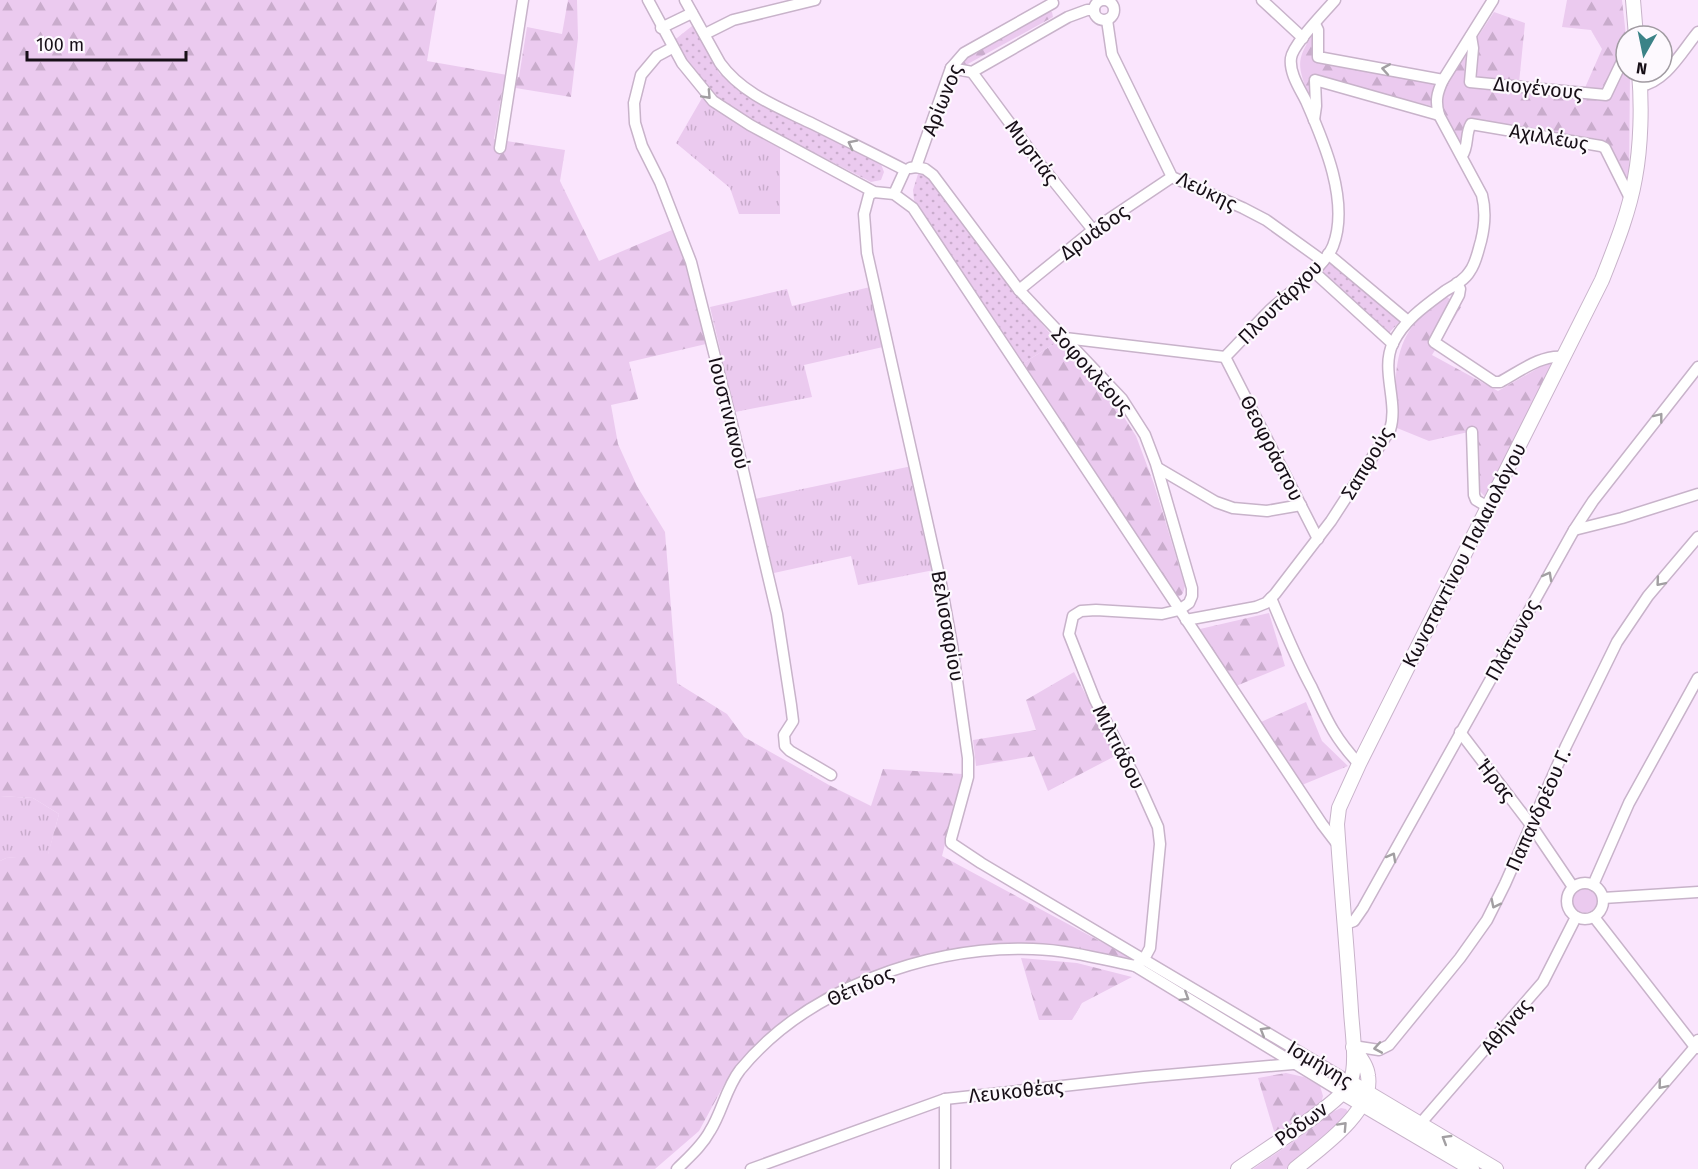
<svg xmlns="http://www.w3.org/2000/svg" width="1698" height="1169" viewBox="0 0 1698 1169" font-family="'Fira Sans',sans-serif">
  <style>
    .grass { fill: url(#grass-tufts) }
    .forest { fill: url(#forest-firs) }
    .park { fill: url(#park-dots) }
    .garden { fill: #ebcaef }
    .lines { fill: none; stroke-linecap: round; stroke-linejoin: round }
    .minor-casing { stroke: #c8b3ca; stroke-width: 13 }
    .tertiary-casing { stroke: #c8b3ca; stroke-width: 16 }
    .minor { stroke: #fff; stroke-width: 10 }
    .tertiary { stroke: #fff; stroke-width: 14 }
    .oneway { stroke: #a29fa2 }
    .labels { text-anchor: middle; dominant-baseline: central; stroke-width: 4.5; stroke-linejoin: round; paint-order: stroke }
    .street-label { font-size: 20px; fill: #170f17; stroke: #fdf9fe }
  </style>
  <defs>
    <pattern id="grass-tufts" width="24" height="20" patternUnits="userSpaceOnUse" patternTransform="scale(1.5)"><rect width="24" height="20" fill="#ebcaef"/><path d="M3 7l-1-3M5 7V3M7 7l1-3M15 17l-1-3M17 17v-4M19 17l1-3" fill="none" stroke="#c9accc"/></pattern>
    <pattern id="forest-firs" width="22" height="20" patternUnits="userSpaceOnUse" patternTransform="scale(1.5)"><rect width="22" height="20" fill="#ebcaef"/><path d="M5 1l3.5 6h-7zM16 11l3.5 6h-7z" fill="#c9accc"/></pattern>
    <pattern id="park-dots" width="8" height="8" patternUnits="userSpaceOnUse" patternTransform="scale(1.5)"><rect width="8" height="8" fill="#ebcaef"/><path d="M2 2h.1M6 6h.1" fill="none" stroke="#c9accc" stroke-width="1.8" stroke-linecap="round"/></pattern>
  </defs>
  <rect width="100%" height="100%" fill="#fae5fd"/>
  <g class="grass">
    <polygon points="702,98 734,122 780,148 780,214 739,214 730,188 676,143"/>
    <polygon points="870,287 883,347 804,365 812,397 735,412 710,307 787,289 792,306"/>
    <polygon points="912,466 934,570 858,585 851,556 774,573 755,499"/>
    <polygon points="0,796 33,798 59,814 48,855 6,858 0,861"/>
  </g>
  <g class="forest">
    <polygon points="0,0 437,0 427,61 519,77 527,27 562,34 568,0 577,0 578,38 571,97 503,86 494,139 565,150 560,181 599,261 672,230 685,262 706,344 629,362 638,399 611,405 618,444 637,486 665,532 677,683 727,714 744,737 829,785 871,806 883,769 963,774 942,856 1133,959 1129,964 1078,949 1034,943 976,946 939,953 895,967 765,1037 725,1083 699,1131 655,1169 0,1169 0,861 6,858 48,854 59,814 33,798 0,796"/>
    <path d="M 1567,0 L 1622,0 L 1626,36 L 1626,72 L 1630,72 L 1629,180 L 1625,181 L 1607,144 L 1599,139 L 1473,120 L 1463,148 L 1432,106 L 1311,77 L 1309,98 C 1299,67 1294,62 1313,34 L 1317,63 L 1447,84 L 1494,12 L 1525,23 L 1518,93 L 1583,99 L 1584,90 L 1602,49 L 1591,30 L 1562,27 Z"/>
    <polygon points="1049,11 1052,12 1053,17 966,65 963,64 964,60"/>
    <path d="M 1447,297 L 1461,307 L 1432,355 L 1498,391 L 1554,359 L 1486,498 L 1479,490 L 1477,430 L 1429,441 L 1397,428 C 1395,387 1390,343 1424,314 C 1431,308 1439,303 1447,297 Z"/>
    <path d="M 1057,342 L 1111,397 L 1136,436 L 1154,484 L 1185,586 C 1183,593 1183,596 1176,597 L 1022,364 Z"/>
    <polygon points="1269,613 1285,666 1236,686 1200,629"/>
    <polygon points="1074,672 1117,755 1048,791 1034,756 976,766 973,740 1036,730 1026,700"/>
    <polygon points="1306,702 1322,741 1348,766 1302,785 1261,722"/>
    <polygon points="1021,958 1077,963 1132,977 1082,1003 1072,1020 1039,1020"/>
    <polygon points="1286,1073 1304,1077 1320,1086 1323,1096 1320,1107 1276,1138 1258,1078"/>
    <polygon points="1341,1108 1346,1109 1348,1112 1347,1117 1286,1169 1253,1169 1297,1139 1328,1114"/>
  </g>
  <g class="park">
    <polygon points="692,26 698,29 719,73 744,94 881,164 884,172 881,180 871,182 741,115 715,97 672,42"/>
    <polygon points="924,173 929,175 1015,291 1057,342 1022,364 914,200 913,190 918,174"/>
    <polygon points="1330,260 1401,320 1389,333 1321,272"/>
  </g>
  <circle class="garden" cx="1584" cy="900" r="13"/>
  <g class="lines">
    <defs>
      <g id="minor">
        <polyline points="648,0 682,63 713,101 750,125 874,192 894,194 913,208 1322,824 1338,845"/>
        <path d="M 685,0 L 720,63 C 742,94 780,108 813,124 C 843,139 874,154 905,170"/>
        <polyline points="1262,0 1303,38"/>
        <circle cx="1104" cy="10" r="10"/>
        <polyline points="1107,20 1112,54 1172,177 1243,208 1266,220 1323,261"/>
        <polyline points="1315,24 1318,30 1318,57 1443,80"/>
        <polyline points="661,28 692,13"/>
        <polyline points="705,34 733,20 815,0"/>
        <polyline points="1471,36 1473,48 1470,82 1606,95 1626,53"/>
        <polyline points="672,48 657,56 641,75 634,103 635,123 642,146 660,182 691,262 735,436 777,614 791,705 793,721 784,735 785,746 790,751 831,775"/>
        <polyline points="951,68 972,72 1068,17 1087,10 1094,10"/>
        <polyline points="972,72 1040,164 1093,230"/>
        <path d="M 1640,86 C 1666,82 1682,51 1698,32"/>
        <polyline points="1314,120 1316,106 1315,80 1439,115"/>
        <polyline points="500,148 523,0"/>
        <path d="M 1462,156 C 1469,146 1465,134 1471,124 L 1601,146 L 1605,148 L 1630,198"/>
        <polyline points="910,168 916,167 951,68 964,53 1053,3"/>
        <polyline points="874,192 869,195 864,214 867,253 941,584 952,645 968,758 968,777 951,839 951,843 981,863 1350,1082"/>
        <polyline points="894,194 905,170"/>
        <polyline points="1328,254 1408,321"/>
        <polyline points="1313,271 1393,344"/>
        <path d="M 1457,283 L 1460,289 L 1459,295 L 1434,342 L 1494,382 L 1500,382 C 1519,372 1541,354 1564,357"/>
        <polyline points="1019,290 1093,230 1172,177"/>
        <path d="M 1065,338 L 1225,357 C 1240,342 1254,326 1269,311 C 1287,294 1324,268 1333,246 C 1350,202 1324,142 1306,101 C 1300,89 1289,73 1291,58 C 1293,44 1324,13 1335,0"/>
        <polyline points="1225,357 1318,539"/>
        <polyline points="1472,432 1474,495 1476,500 1488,507"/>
        <polyline points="1158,468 1216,502 1233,508 1267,511 1301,505"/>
        <polyline points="1574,530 1622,518 1698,494"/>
        <path d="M 1271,598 C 1284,629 1296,659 1312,688 C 1327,720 1334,737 1359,764"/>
        <path d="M 1186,620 L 1256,607 L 1266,603 L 1275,594 L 1331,521 L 1390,430 C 1399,402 1380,370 1393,343 C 1404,320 1426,305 1445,291 C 1454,286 1465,280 1470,271 C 1476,263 1478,251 1481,241 C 1485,225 1486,211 1482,195 L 1439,115 C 1435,101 1437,93 1443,80 L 1493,0"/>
        <polyline points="1460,732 1531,825 1573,887"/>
        <circle cx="1585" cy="901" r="18"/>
        <polyline points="1593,885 1629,803 1698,678"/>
        <polyline points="1603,898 1698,892"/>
        <polyline points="1594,917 1695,1047 1698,1048"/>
        <polyline points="1346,924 1354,921 1363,908 1574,530 1593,501 1698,367"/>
        <polyline points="1135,966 1343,1093"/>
        <polyline points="1353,1046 1379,1050 1389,1045 1460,958 1487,920 1505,884 1566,746 1617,642 1648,596 1698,537"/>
        <polyline points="1420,1124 1543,982 1576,917"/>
        <path d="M 677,1169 C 689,1157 702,1146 710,1131 C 722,1112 726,1088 740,1070 C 807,988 929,946 1033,949 C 1068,950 1101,959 1135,966 L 1144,959 L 1150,948 L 1160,844 L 1158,827 L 1141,789 L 1095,700 L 1069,634 L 1073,616 L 1081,611 L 1096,610 L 1162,614 L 1179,610 L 1189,603 L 1192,596 L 1192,588 L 1156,464 L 1145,435 L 1122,399 L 1019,290 L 933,175 L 925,169 L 916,167"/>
        <polyline points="751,1169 945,1099 1144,1077 1293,1064"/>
        <polyline points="945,1169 945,1099"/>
        <polyline points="1591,1169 1695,1047 1698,1040"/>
      </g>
      <g id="tertiary">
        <polyline points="1633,0 1636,36"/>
        <polyline points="1350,1082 1496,1169"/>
        <polyline points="1343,1093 1472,1169"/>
        <path d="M 1238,1169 C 1259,1154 1341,1103 1350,1083 C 1358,1065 1352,1030 1351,1011 C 1347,948 1341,886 1337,824 L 1339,808 L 1359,764 L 1602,280 C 1615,247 1629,213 1635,178 C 1641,146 1642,105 1639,72"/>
        <path d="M 1295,1169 C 1319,1149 1374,1112 1368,1076 C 1367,1065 1359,1056 1353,1047"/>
      </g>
    </defs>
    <use href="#minor" class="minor-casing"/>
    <use href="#tertiary" class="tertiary-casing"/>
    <use href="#minor" class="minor"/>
    <use href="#tertiary" class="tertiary"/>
  </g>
  <defs><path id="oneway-chevron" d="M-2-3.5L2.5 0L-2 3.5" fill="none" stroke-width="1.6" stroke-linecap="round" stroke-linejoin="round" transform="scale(1.5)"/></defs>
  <g class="oneway">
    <use href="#oneway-chevron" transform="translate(1386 69) rotate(-170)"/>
    <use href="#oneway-chevron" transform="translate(707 95) rotate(47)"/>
    <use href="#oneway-chevron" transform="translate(852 144) rotate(-153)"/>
    <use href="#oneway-chevron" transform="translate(1659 417) rotate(-52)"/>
    <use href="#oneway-chevron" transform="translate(1548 576) rotate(-61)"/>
    <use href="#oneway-chevron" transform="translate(1660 582) rotate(130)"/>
    <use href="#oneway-chevron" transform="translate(1392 857) rotate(-61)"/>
    <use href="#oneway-chevron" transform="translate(1495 904) rotate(117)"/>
    <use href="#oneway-chevron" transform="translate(1185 997) rotate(32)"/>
    <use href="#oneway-chevron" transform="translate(1264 1031) rotate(-149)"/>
    <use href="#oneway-chevron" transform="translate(1378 1048) rotate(170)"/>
    <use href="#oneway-chevron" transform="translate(1662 1085) rotate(130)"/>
    <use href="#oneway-chevron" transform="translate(1343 1126) rotate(-47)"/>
    <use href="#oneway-chevron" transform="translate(1446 1139) rotate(-149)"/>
  </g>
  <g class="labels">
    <g class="street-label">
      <text transform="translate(1538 88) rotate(6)">Διογένους</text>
      <text transform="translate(942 100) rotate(-68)">Αρίωνος</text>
      <text transform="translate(1549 137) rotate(10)">Αχιλλέως</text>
      <text transform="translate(1032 152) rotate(53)">Μυρτιάς</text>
      <text transform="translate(1207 191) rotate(26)">Λεύκης</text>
      <text transform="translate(1094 232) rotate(-36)">Δρυάδος</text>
      <text transform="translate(1280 302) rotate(-45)">Πλουτάρχου</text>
      <text transform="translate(1092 371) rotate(48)">Σοφοκλέους</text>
      <text transform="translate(729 413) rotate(76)">Ιουστινιανού</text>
      <text transform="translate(1272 448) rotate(63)">Θεοφράστου</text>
      <text transform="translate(1367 463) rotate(-59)">Σαπφούς</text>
      <text transform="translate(1464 555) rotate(-63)">Κωνσταντίνου Παλαιολόγου</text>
      <text transform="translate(948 626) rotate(80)">Βελισσαρίου</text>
      <text transform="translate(1512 640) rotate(-61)">Πλάτωνος</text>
      <text transform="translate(1119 747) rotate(63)">Μιλτιάδου</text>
      <text transform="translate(1496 780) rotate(52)">Ήρας</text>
      <text transform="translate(1538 810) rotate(-66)">Παπανδρέου Γ.</text>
      <text transform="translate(860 986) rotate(-24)">Θέτιδος</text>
      <text transform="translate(1506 1026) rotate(-49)">Αθήνας</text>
      <text transform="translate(1320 1064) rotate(31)">Ισμήνης</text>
      <text transform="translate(1016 1091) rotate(-6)">Λευκοθέας</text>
      <text transform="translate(1301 1124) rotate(-36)">Ρόδων</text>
    </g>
  </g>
  <g transform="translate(1644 54) rotate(189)"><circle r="28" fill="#fdf9fe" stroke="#a19ba2" stroke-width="1.5"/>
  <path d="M0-4.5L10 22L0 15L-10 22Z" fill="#3b8387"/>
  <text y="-9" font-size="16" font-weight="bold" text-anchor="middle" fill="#170f17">N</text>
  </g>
  <path d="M27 51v9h159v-9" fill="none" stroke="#170f17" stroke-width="3"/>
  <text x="36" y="51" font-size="18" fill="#170f17" stroke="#fdf9fe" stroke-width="4.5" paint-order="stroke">100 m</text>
</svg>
